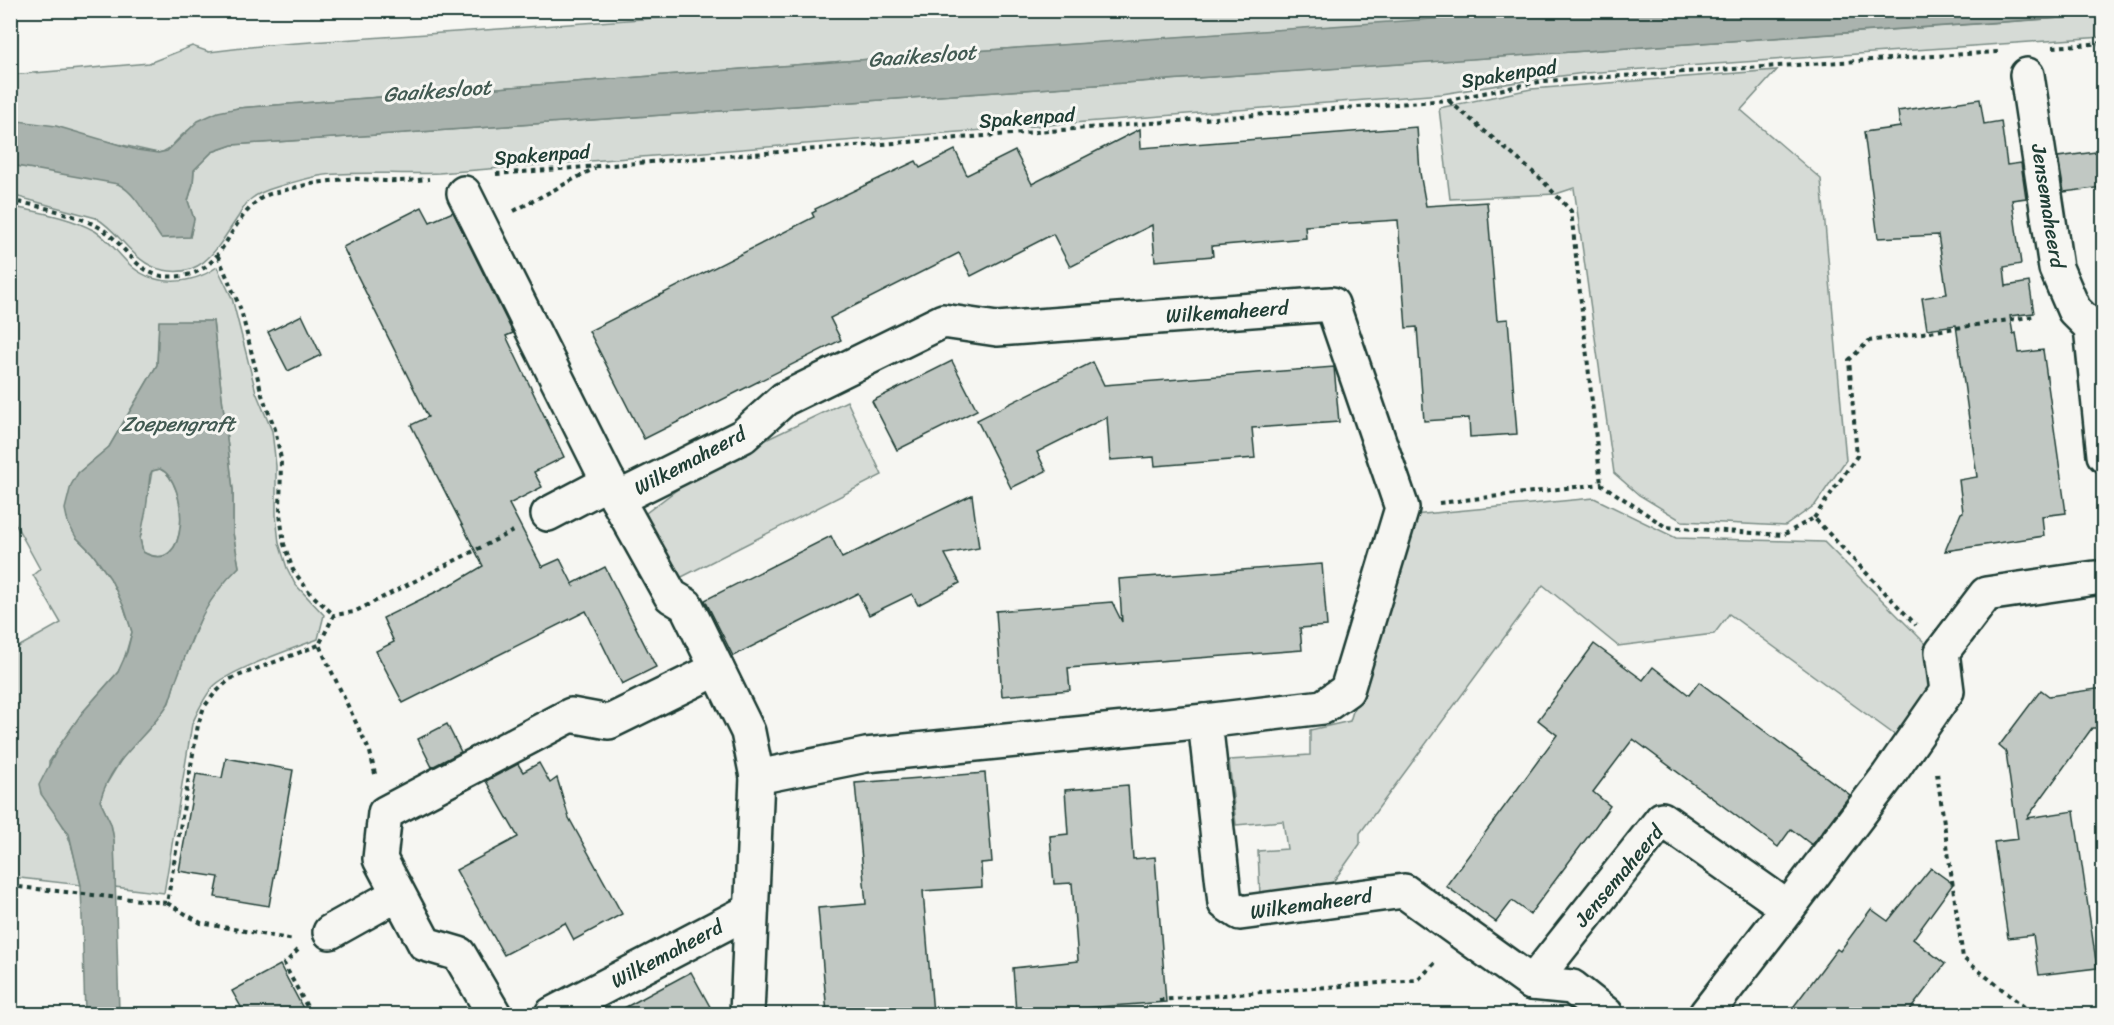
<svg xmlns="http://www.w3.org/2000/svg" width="2114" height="1025" viewBox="0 0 2114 1025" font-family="Sriracha,sans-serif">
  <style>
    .green { fill: #d6dbd6; stroke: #7a8c85; stroke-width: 1.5 }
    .water { fill: #aab3ae; stroke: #72847d; stroke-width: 1.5; fill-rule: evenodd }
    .building { fill: #c1c8c3; stroke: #1f3d34; stroke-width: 1.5 }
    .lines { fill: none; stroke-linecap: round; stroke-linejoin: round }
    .street-casing { stroke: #1f3d34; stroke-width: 38 }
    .path { stroke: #1f3d34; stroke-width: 4; stroke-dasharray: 4.5 4.5; stroke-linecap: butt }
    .street { stroke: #f6f6f2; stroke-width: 33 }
    .labels { text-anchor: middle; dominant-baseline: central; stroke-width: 6; stroke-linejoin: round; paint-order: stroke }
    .street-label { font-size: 20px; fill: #1f3d34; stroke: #f6f6f2 }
    .water-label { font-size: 21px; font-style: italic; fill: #425a52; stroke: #f6f6f2 }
  </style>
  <rect width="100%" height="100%" fill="#f6f6f2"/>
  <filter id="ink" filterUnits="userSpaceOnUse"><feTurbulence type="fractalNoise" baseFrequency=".0167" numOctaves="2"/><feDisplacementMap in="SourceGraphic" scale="12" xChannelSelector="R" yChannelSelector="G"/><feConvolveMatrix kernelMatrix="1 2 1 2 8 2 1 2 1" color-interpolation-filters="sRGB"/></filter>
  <g filter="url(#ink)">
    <g class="green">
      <path d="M 772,10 L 1561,11 L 975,51 L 238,108 C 219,112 203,119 187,131 C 175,139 173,150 158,153 L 11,120 L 11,75 L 149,63 L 192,46 L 209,52 L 268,45 Z"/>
      <path d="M 2103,15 L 2103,37 L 1585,73 L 1537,79 L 1442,94 L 439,173 C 402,175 360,171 325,175 C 310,177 295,182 280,186 C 270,189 259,192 251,199 C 245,203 242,211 238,217 C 218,246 204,279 163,270 C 133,264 121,232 96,218 L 11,195 L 11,165 C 31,169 114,178 126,188 C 141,201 150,222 161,238 L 190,237 L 194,219 L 188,201 L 193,184 L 194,170 L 212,152 L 232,145 Z"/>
      <polygon points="1777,70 1741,110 1821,179 1846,460 1815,505 1785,526 1682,521 1639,495 1614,473 1574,188 1556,194 1450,199 1439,108 1531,89"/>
      <path d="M 19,208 C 44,213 72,218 95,231 C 108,239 117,252 128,263 C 152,287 190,286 217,267 L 232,298 L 256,392 L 272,431 L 276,466 L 276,515 L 279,543 L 287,568 L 295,584 L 324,615 L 318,639 C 293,649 229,670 213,687 C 203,698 198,711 192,724 L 164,893 L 115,887 L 114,840 L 111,824 L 100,801 L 104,788 L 127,750 L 169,703 L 176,679 L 204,610 L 222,583 L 239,567 L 233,533 L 233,490 L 213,321 L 159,322 L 157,365 L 109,447 L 78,473 L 76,537 L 92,553 L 110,578 L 124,607 L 132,632 L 123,663 L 118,672 L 82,713 L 49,762 L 48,804 C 71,831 73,851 81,885 L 11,877 L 11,651 L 61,623 L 33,575 L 40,569 L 11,516 L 10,221 Z"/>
      <polygon points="847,401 882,475 676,580 646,513 703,470"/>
      <path d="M 160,469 C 189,481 191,578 143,552 L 140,539 L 152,471 Z"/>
      <polygon points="1594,498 1676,538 1824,542 1930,648 1934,687 1899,738 1729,614 1714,634 1618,646 1543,585 1360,833 1360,844 1328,889 1260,895 1258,851 1287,849 1283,821 1236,825 1229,760 1310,755 1310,730 1350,721 1413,515"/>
    </g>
    <g class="water">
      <path d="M 1561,10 L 2103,10 L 2104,15 L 232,145 L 212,152 L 194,170 L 193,184 L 188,201 L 194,219 L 190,237 L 161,238 C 148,221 138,194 118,184 L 11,165 L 11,120 L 56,126 L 137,150 L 158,153 L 167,151 L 198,121 L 218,112 L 238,108 L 975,51 Z"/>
      <path d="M 159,321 L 213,321 L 233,490 L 233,533 L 239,567 C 203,602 194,632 177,678 C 173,686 172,696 168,704 C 146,740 113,755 100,801 L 111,824 L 114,840 L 119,1012 L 121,1014 L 85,1014 L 81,885 L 69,834 L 41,794 L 39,785 L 59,746 L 82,713 L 118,672 L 127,652 L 132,632 L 124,607 L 110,578 L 92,553 L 76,537 L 68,523 L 65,509 L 71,485 L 78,473 L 109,447 L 157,365 ZM 160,469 C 189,481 191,579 143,552 L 140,539 L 146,510 L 150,475 L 152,471 Z"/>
    </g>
    <g class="building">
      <polygon points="1980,99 1984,124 2001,121 2007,165 2021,163 2026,198 2012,200 2021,264 2004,267 2006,286 2029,282 2034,313 2010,316 2013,334 2016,333 2019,353 2043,350 2066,513 2042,516 2044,536 1945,551 1961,513 1963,512 1959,480 1977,477 1956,325 1927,329 1922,298 1947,294 1938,235 1878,238 1864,132 1900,127 1898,111"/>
      <polygon points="1417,127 1420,173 1426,206 1487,202 1497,320 1508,319 1517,434 1470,437 1469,418 1424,421 1417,327 1406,328 1398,220 1305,226 1306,238 1212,246 1213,256 1155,261 1152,225 1070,267 1053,234 971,276 959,253 830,318 841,340 644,439 589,331 814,217 812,213 816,211 815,209 916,161 920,168 955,150 967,175 1015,151 1032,184 1140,129 1141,148"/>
      <polygon points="2103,151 2103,187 2064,192 2058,157"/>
      <polygon points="422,207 430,222 453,212 513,333 506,336 564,457 534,472 542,487 509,504 542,567 560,559 574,587 572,584 605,567 656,667 622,684 586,611 403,703 376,651 394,642 383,618 456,582 483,566 411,425 428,417 343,247"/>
      <polygon points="302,315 321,355 288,371 268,332"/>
      <polygon points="952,361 977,410 897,450 872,401"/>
      <polygon points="1093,362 1104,385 1334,367 1339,422 1252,428 1255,458 1155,466 1154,457 1110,460 1107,417 1037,452 1046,471 1011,488 977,420"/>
      <polygon points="972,495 979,548 945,554 960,583 918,605 912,594 869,615 858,593 733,656 705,600 831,536 842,558"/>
      <polygon points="1322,564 1327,626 1300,628 1302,650 1068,668 1070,690 1002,696 996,611 1112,602 1122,622 1119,579"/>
      <polygon points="1594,644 1643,680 1653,667 1689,695 1699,682 1850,795 1812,845 1791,829 1778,847 1633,739 1593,792 1610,806 1592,831 1530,914 1512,901 1496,922 1446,886 1557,735 1538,720"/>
      <polygon points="2103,688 2103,728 2092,728 2027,818 2074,811 2097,968 2039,975 2033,935 2008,938 1994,842 2018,839 2006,752 1999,746 2041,690 2049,696"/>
      <polygon points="447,724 461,752 432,767 418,739"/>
      <polygon points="226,758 293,770 269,906 215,897 219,877 179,871 196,774 222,778"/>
      <polygon points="539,763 550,783 557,778 569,818 622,914 574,940 565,923 504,955 456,870 518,837 486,781 518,764 523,772"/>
      <polygon points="985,773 992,862 981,863 982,887 923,891 933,1014 827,1014 818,908 866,904 855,783"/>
      <polygon points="1128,785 1133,859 1155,857 1166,1002 1016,1013 1013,968 1078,961 1072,883 1054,884 1050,836 1068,834 1065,790"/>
      <polygon points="1931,868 1953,884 1913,939 1945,964 1907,1014 1788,1014 1837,949 1840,951 1871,909 1888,921"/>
      <polygon points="280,965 306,1014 245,1014 232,991"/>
      <polygon points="691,972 714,1014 613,1014"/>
    </g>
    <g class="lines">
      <defs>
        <g id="street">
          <polyline points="2027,75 2056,268 2074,310 2091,327 2104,455"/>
          <polyline points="464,193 617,499"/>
          <polyline points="548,514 609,482"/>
          <polyline points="757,777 866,755 1205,721"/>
          <polyline points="1788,908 1888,776 1947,691 1942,652 1986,594 2095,578"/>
          <polyline points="330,932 398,894"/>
          <polyline points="1532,983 1662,819 1788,908 1706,1014"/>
          <polyline points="1532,983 1572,987 1606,1014"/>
          <polyline points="494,1014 459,954 425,944 380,859 385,813 571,715 609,722 717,669"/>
          <polyline points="552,1014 751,910"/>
          <polyline points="747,1014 757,777 748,732 686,605 671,596 617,499 743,436 784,399 943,321 997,329 1332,304 1402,508 1347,690 1323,707 1205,721 1225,903 1240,913 1404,891 1532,983"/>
        </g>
      </defs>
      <use href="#street" class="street-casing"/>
      <g class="path">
        <polyline points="2053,47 2104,43"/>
        <polyline points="1449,101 1540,178 1571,211 1601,484"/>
        <polyline points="496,174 1448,100 1544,81 1998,52"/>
        <path d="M 10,201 C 35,204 82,216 102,229 C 123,242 135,272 162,276 C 227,283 221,225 263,197 C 269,193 280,192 289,189 C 308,184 327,181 347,179 C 363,178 380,182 397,181 C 408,181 418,180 429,179"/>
        <polyline points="514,211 595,168"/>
        <polyline points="10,213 18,202"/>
        <polyline points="218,256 241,310 262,395 275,429 281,459 280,514 284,544 293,570 310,593 334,615"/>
        <polyline points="1439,503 1601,484 1666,527 1783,535 1814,518 1916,625"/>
        <polyline points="1814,518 1857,456 1849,360 1869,341 2036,316"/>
        <polyline points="1937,773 1963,958 2033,1014"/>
        <polyline points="375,774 370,752 319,645 334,615 354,612 515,530"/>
        <polyline points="10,886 167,903 198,725 204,707 215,693 230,679 319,645"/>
        <polyline points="167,903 201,923 294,940"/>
        <polyline points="298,950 284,964 311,1014"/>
        <polyline points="1159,1000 1418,980 1437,961"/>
      </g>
      <use href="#street" class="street"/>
    </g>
  </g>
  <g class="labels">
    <g class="street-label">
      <text transform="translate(1509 74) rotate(-9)">Spakenpad</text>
      <text transform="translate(1027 118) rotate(-4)">Spakenpad</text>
      <text transform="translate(542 155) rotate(-4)">Spakenpad</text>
      <text transform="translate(2048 206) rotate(81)">Jensemaheerd</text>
      <text transform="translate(1227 312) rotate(-4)">Wilkemaheerd</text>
      <text transform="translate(690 461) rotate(-28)">Wilkemaheerd</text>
      <text transform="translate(1619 876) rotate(-50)">Jensemaheerd</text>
      <text transform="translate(1311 904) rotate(-8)">Wilkemaheerd</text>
      <text transform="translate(667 954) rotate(-28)">Wilkemaheerd</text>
    </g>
    <g class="water-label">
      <text transform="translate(922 56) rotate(-4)">Gaaikesloot</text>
      <text transform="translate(437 91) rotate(-4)">Gaaikesloot</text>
      <text x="178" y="424">Zoepengraft</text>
    </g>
  </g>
  <rect width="2114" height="1025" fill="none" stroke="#f6f6f2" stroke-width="36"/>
  <rect x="18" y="18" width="2078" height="989" fill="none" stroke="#1f3d34" stroke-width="2" filter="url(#ink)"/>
</svg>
